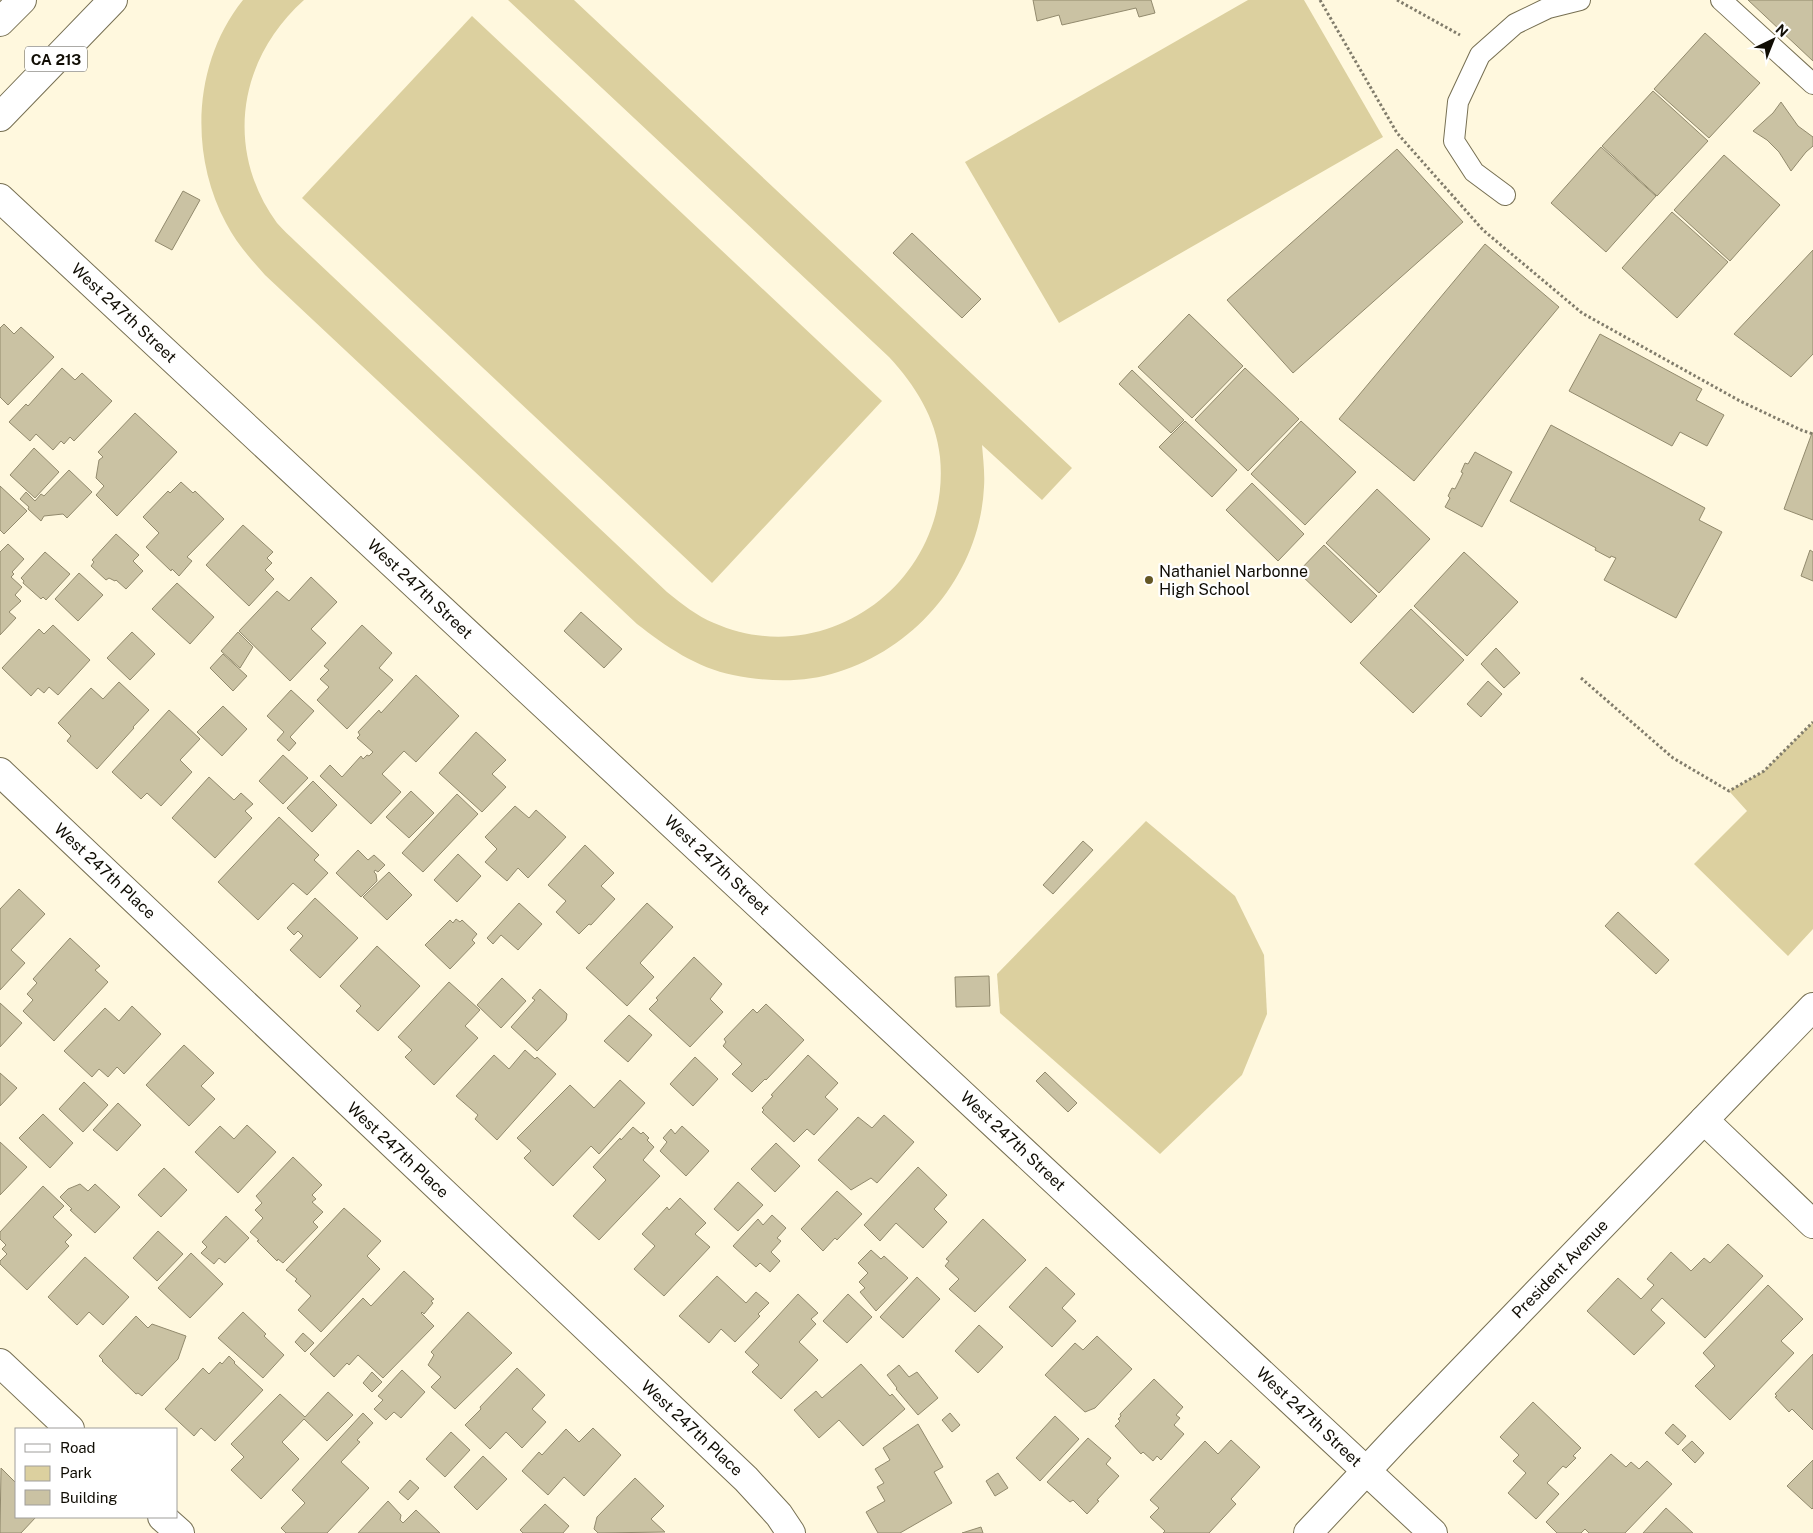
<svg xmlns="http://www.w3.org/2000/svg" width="1813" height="1533" viewBox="0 0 1813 1533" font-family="'Public Sans',sans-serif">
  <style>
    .green { fill: #dcd09f }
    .building { fill: #cac2a3; stroke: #928a6d }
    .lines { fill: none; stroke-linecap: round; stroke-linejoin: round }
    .lane-casing { stroke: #766f52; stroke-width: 22 }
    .street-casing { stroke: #766f52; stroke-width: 30 }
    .secondary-casing { stroke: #766f52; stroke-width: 30 }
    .primary-casing { stroke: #766f52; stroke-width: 30 }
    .path { stroke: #817c6b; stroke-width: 3; stroke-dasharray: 2.5 2.5; stroke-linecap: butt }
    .lane { stroke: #fff; stroke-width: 20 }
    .street { stroke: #fff; stroke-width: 28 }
    .secondary { stroke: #fff; stroke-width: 28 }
    .primary { stroke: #fff; stroke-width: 28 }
    .poi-dot { fill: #645724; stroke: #fff; stroke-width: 2 }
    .labels { text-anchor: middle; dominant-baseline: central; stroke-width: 4.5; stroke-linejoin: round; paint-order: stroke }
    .shield { fill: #fff; stroke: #58564f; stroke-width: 1 }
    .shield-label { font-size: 15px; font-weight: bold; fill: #100d04 }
    .street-label { font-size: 16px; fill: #100d04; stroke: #fff }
    .poi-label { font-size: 16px; fill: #100d04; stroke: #fff; text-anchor: start }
  </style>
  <rect width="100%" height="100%" fill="#fff8de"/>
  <g class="green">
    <path d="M 243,0 L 304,0 C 238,59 224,150 277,223 C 283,230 290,236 296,242 L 667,592 C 682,604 697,616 714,623 C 828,673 952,579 940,457 C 936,418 915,385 889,357 L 508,0 L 574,0 L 1072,468 L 1042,500 L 982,445 C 983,458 985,473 984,487 C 980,571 919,647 838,672 C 805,683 768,682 733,675 C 697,668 665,646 637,624 L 265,275 C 251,259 236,243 226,223 C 189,154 193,62 243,0 Z"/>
    <polygon points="1248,0 1304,0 1383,137 1059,323 965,162"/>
    <polygon points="472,16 882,401 712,583 302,198"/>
    <polygon points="1813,722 1813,929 1788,956 1694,864 1747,811 1729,791 1764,771"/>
    <polygon points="1146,821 1235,896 1264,955 1267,1014 1242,1075 1160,1154 1000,1013 997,974"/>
  </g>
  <g class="building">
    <polygon points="1033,0 1151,0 1155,13 1139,17 1136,8 1062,25 1059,15 1037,21"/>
    <polygon points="1748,0 1813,0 1813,61"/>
    <polygon points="1705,33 1760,83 1709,138 1654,89"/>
    <polygon points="1653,91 1708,141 1657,196 1602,146"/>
    <polygon points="1781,102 1798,126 1813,137 1813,146 1806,152 1791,171 1779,152 1767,140 1753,131 1773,113"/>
    <polygon points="1601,147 1656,196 1606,252 1551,203"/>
    <polygon points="1397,149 1463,222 1293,373 1227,300"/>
    <polygon points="1724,155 1780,205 1730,261 1674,210"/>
    <polygon points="183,191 200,200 172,250 155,241"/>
    <polygon points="1672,212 1728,262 1677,318 1622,268"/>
    <polygon points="912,233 981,299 962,318 893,253"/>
    <polygon points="1485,244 1559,307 1414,481 1339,419"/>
    <polygon points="1813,250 1813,354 1791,377 1734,334"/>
    <polygon points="1189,314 1243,366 1192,418 1138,367"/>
    <polygon points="4,324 14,334 21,327 54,357 8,405 0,397 0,328"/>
    <polygon points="1600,334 1702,389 1696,400 1724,415 1707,446 1680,432 1672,446 1569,391"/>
    <polygon points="62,368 75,380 82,373 112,401 74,441 70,437 64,444 61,441 53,450 36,434 30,441 9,422 26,404 28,406"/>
    <polygon points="1245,368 1299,419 1248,471 1195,420"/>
    <polygon points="1132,370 1184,420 1171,433 1119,384"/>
    <polygon points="135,413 177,452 117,516 96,495 104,486 96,478 99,460 103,457 98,452"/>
    <polygon points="1185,421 1237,470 1212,497 1159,447"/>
    <polygon points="1301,421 1356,472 1305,525 1251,474"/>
    <polygon points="1551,425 1705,508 1699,520 1722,532 1676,618 1604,580 1616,558 1611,556 1610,558 1595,550 1596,548 1510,501"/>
    <polygon points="1812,433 1813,433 1813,520 1784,509"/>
    <polygon points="34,448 59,472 35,498 10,475"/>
    <polygon points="1475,452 1512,472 1482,527 1445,507 1450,498 1448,496 1452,488 1455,489 1463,473 1461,472 1465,463 1468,464"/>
    <polygon points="69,470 92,492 67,518 63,514 44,516 41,521 28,509 29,507 20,499 26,492 35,501 41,494 44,496"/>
    <polygon points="181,482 193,493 195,491 224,519 187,557 192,561 179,576 172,569 171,571 146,547 159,533 143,517 168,491 170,493"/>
    <polygon points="1252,483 1304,534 1278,561 1226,510"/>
    <polygon points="0,486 27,511 4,534 0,530"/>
    <polygon points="1377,489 1430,539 1379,593 1326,543"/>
    <polygon points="243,525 273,552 267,558 272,563 265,570 274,579 249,606 206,565"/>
    <polygon points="116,534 139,555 133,561 143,571 126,589 116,580 115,581 109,578 106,580 91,566 94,562 92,560"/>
    <polygon points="8,544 24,559 12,572 14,574 11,577 22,587 15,595 21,601 9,612 16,618 0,635 0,552"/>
    <polygon points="1324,545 1377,596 1351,623 1298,572"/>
    <polygon points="1810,550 1813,552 1813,581 1801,576"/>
    <polygon points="45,552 70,574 46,600 43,597 41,599 23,583 24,581 21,578"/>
    <polygon points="1464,552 1518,602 1467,656 1414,606"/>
    <polygon points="79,573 103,595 78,621 55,599"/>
    <polygon points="311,577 337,602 311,629 326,643 290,681 239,631 277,591 289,601"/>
    <polygon points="177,583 214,617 190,644 152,609"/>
    <polygon points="1411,609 1464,660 1413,713 1360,663"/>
    <polygon points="581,612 622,649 604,668 564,631"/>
    <polygon points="53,625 90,660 58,695 49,687 44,693 38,688 31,696 2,668 39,629 44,634"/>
    <polygon points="362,625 392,653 379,668 393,680 347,729 317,700 329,687 320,679 329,670 324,666"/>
    <polygon points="132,632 155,654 130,680 107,658"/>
    <polygon points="238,632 253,647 240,668 221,651"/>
    <polygon points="1496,648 1520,673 1504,688 1481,664"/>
    <polygon points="223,654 247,676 233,691 210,668"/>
    <polygon points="416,675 459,716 416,762 404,751 382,774 401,792 371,824 320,776 330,765 342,777 361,756 363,759 367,755 369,756 373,752 357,738 360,735 358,732 379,710 381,713"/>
    <polygon points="1488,681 1502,694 1481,717 1467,704"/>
    <polygon points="119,682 149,710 133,727 134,728 97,769 67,741 71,736 58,723 91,688 103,699"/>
    <polygon points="291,690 314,711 290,737 296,743 289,751 277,740 284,732 267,716"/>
    <polygon points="223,706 247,729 222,756 197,732"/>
    <polygon points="169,710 200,739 180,760 192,772 161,806 147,793 141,799 112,772"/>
    <polygon points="476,732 506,760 492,774 506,787 482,812 439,773"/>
    <polygon points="283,755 308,778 283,804 259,781"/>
    <polygon points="209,777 234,800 241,793 253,804 245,811 252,818 215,858 172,818"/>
    <polygon points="313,781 337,805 312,832 287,808"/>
    <polygon points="411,791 434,813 409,838 386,817"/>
    <polygon points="457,794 478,814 423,872 402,853"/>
    <polygon points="515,806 529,818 536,810 566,837 528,878 518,868 507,881 485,862 497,849 485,837"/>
    <polygon points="279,817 319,855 314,860 328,873 307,895 293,883 258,920 218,882"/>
    <polygon points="1083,841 1093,850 1053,894 1043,885"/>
    <polygon points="585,845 614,873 601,886 615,899 591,925 589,924 579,934 556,912 566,901 548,885"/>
    <polygon points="358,850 368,860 374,855 385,865 378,872 375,870 374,872 376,874 377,881 361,897 336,873"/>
    <polygon points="458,854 481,876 457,902 434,880"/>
    <polygon points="389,872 412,895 387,920 363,897"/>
    <polygon points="19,889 45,914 11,950 25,963 0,990 0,909"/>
    <polygon points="315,898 358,938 320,978 290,950 303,936 298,931 294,935 287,928"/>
    <polygon points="519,903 542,924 518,950 501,935 493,944 487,938"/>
    <polygon points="647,903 673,927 640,963 654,977 627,1006 586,968"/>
    <polygon points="1618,912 1669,960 1656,974 1605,926"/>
    <polygon points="456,919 460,922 462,920 477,934 472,940 475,943 450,969 425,945 450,920 453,923"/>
    <polygon points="70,938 100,966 95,970 108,982 54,1041 23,1011 33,1000 27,994 37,983 33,979"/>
    <polygon points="377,946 420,986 378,1031 356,1011 361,1006 340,986"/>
    <polygon points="694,957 722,984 710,999 723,1012 690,1047 649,1009 658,1000 656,998"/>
    <polygon points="989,976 990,1006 956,1007 955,977"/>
    <polygon points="502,978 526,1001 501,1028 477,1005"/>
    <polygon points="449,982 480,1010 465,1026 478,1038 434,1085 405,1057 412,1050 398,1037"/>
    <polygon points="540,989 567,1014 566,1020 537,1051 511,1027 535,1000 532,998"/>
    <polygon points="0,1003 22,1023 0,1047"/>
    <polygon points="766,1004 804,1040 766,1080 765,1079 752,1092 732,1074 742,1064 723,1046 726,1042 724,1039 753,1009 757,1013"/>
    <polygon points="132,1006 161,1034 124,1074 117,1067 108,1077 99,1069 92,1077 64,1051 105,1008 119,1021"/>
    <polygon points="629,1015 652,1035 628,1062 604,1041"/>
    <polygon points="184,1045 214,1073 201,1086 215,1099 189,1126 146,1085"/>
    <polygon points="525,1050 535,1059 537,1057 556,1074 497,1140 475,1119 478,1115 456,1096 494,1055 509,1069"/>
    <polygon points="808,1055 838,1083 825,1097 838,1109 814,1135 807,1129 794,1142 762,1112 764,1110 762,1108 773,1096 771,1095"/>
    <polygon points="695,1057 718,1079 693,1106 670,1084"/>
    <polygon points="1045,1072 1077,1103 1068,1112 1036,1081"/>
    <polygon points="0,1073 17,1088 0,1106"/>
    <polygon points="620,1080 645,1103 599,1154 591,1146 553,1186 524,1158 531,1151 517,1138 570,1085 594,1108"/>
    <polygon points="84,1082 108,1105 83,1132 59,1109"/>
    <polygon points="118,1103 141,1125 117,1151 93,1130"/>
    <polygon points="43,1114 73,1143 50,1168 19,1138"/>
    <polygon points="884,1115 914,1142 877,1183 871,1178 851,1190 818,1160 858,1117 872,1128"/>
    <polygon points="247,1125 276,1152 238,1193 195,1152 220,1126 234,1139"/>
    <polygon points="682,1126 709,1151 686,1176 660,1151 667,1142 663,1138 671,1129 675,1134"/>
    <polygon points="633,1127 641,1134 643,1132 649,1138 647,1140 654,1147 643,1160 660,1176 599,1240 573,1216 606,1180 593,1167 620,1138 621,1140"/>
    <polygon points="0,1142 27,1167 0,1195"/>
    <polygon points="776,1143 800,1166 775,1192 751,1169"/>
    <polygon points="293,1157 322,1185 312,1195 316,1199 312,1202 323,1212 313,1222 318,1227 283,1263 278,1259 277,1261 257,1241 259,1240 250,1232 263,1218 255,1210 262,1203 256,1196"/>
    <polygon points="918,1167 947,1195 934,1209 947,1222 923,1248 896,1223 880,1241 864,1225"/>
    <polygon points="164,1168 187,1190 161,1217 138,1195"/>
    <polygon points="738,1182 763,1205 738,1231 714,1209"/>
    <polygon points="80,1184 88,1191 95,1184 120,1207 95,1233 70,1210 72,1209 60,1197 68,1189"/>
    <polygon points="43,1186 64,1206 53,1217 72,1235 65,1242 69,1246 27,1290 0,1264 0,1261 7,1254 2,1249 6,1245 0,1239 0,1232"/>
    <polygon points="837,1191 862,1214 837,1240 835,1238 823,1251 801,1229"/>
    <polygon points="680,1198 706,1223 695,1234 710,1247 664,1296 634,1269 655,1246 642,1234 667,1207 669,1210"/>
    <polygon points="344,1208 381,1241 367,1256 380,1269 321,1332 298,1310 311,1296 295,1281 297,1279 286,1270"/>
    <polygon points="772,1215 786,1228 777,1238 781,1241 771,1252 780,1261 770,1272 760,1263 756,1267 733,1246 758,1219 763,1225"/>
    <polygon points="226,1216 249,1238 225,1263 219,1258 214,1264 201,1253 207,1247 202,1242"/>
    <polygon points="983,1219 1026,1260 975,1312 949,1289 959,1279 945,1266 949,1261 946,1259"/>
    <polygon points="158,1231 183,1254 157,1281 133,1258"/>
    <polygon points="1728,1244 1763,1276 1705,1338 1662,1298 1651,1310 1665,1323 1634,1355 1587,1311 1618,1278 1641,1299 1654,1285 1647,1279 1671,1252 1691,1271 1704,1258 1710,1263"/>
    <polygon points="871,1250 881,1259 884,1256 908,1278 876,1311 860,1292 865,1288 859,1282 868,1273 858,1263"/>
    <polygon points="191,1253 223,1284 190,1318 158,1288"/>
    <polygon points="85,1257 129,1297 103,1325 89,1312 77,1325 48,1297"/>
    <polygon points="1046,1267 1075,1294 1062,1308 1076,1321 1052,1347 1009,1307"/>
    <polygon points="404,1271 434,1299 431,1301 433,1303 424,1314 422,1312 421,1313 434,1326 383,1378 358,1355 349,1365 347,1363 334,1377 310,1354 363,1298 371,1306"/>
    <polygon points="717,1276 746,1303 756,1292 769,1303 758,1314 760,1316 735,1342 721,1329 709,1343 679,1316"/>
    <polygon points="917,1277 940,1299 903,1338 880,1317"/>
    <polygon points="1768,1285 1803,1319 1781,1341 1794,1353 1730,1420 1695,1386 1715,1366 1703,1353"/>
    <polygon points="798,1294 818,1313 811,1319 816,1324 799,1342 818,1360 781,1399 752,1372 759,1365 745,1352"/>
    <polygon points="848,1294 872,1317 847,1343 823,1321"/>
    <polygon points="243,1312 266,1334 264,1336 284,1355 263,1378 218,1338"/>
    <polygon points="468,1312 512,1353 455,1409 431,1387 441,1377 428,1365 434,1355 431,1352"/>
    <polygon points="136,1316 148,1328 152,1324 186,1336 178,1359 142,1396 138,1393 136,1394 102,1361 103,1360 99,1356"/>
    <polygon points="979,1325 1003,1347 978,1373 955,1351"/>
    <polygon points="303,1333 314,1343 305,1352 295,1342"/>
    <polygon points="1097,1336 1132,1369 1095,1408 1085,1412 1045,1375 1075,1343 1083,1350"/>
    <polygon points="1813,1354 1813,1430 1792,1409 1789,1412 1775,1397 1777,1396 1775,1394"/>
    <polygon points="229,1356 235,1362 234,1363 263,1390 215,1441 201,1428 194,1436 165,1409 203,1368 209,1374 220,1362 222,1364"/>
    <polygon points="861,1364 890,1396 892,1394 905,1409 863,1446 839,1420 819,1438 794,1410 816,1391 822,1398"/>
    <polygon points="899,1365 909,1377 917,1372 938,1398 918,1415 896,1389 897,1388 887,1375"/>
    <polygon points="517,1368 545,1395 532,1409 546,1422 522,1448 506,1432 490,1449 465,1425 481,1409 480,1407"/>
    <polygon points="402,1370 425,1392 401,1418 394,1412 386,1420 374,1409 383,1400 378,1396"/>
    <polygon points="372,1372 382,1382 372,1392 363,1383"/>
    <polygon points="1154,1379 1183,1407 1176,1415 1180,1418 1174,1425 1184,1434 1161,1460 1157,1456 1153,1461 1143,1452 1141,1454 1115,1426 1120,1421 1118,1419 1121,1416 1120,1414"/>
    <polygon points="328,1392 353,1415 327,1441 304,1419 282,1442 299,1459 261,1499 231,1470 244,1457 231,1444 280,1394 305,1417"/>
    <polygon points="1533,1402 1581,1448 1573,1456 1576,1458 1566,1468 1563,1466 1547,1483 1559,1494 1536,1519 1508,1493 1526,1473 1513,1461 1519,1455 1500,1437"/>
    <polygon points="363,1413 373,1423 357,1440 360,1442 341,1462 369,1488 327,1533 286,1533 281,1528 305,1503 292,1490"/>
    <polygon points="950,1413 960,1425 952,1432 942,1420"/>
    <polygon points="1055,1416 1079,1439 1040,1481 1016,1458"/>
    <polygon points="918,1424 943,1467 934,1472 952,1503 900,1533 878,1533 866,1512 885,1501 877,1487 884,1483 875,1469 890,1460 883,1448"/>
    <polygon points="1673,1424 1686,1436 1678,1445 1665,1433"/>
    <polygon points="593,1428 621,1455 584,1496 564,1477 548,1495 522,1471 539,1452 542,1455 566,1429 579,1442"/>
    <polygon points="451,1432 470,1450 445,1477 426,1459"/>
    <polygon points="1088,1438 1111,1458 1106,1464 1119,1476 1097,1500 1099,1501 1087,1514 1073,1500 1070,1502 1047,1482"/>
    <polygon points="1231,1440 1260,1467 1231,1499 1236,1504 1209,1533 1163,1533 1165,1531 1150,1517 1159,1508 1150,1500 1205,1441 1218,1454"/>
    <polygon points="1692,1441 1704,1453 1695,1463 1682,1450"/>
    <polygon points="1611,1454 1626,1467 1631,1462 1639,1469 1647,1461 1672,1484 1625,1533 1589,1533 1585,1529 1581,1533 1557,1533 1546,1522"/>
    <polygon points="483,1456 507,1479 477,1510 454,1487"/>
    <polygon points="1813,1460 1813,1508 1812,1509 1787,1486"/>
    <polygon points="1,1468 16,1483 16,1517 36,1517 21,1533 0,1533"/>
    <polygon points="998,1473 1008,1488 995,1496 986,1481"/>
    <polygon points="635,1478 664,1506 651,1519 665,1532 598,1533 594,1529 597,1517"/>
    <polygon points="410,1480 419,1488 408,1500 399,1492"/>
    <polygon points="388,1501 401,1515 400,1520 403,1523 416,1510 440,1533 358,1533"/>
    <polygon points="545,1504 569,1526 563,1533 523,1533 520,1530"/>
    <polygon points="1666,1508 1693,1533 1643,1533"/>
    <polygon points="981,1527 983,1533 962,1533"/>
  </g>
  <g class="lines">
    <defs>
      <g id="lane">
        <polyline points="1721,0 1813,84"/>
        <polyline points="1505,195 1474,172 1454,141 1458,102 1480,55 1515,24 1548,8 1580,0"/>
      </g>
      <g id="street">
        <polyline points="0,772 746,1479 779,1515 791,1533"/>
        <polyline points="1704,1120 1813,1224"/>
        <polyline points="0,1363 70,1429"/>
        <polyline points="162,1517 180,1533"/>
      </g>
      <g id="secondary">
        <polyline points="0,198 1433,1533"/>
        <polyline points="1308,1533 1398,1437 1813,1007"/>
      </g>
      <g id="primary">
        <polyline points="0,22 22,0"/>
        <polyline points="0,117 113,0"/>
      </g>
    </defs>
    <use href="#lane" class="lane-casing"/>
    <use href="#street" class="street-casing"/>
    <use href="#secondary" class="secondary-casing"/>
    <use href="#primary" class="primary-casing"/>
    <g class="path">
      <polyline points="1320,0 1397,133 1483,230 1582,313 1740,401 1801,430 1813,434"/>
      <polyline points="1397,0 1460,35"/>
      <polyline points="1581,678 1673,758 1729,791 1764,771 1813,722"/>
    </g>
    <use href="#lane" class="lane"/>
    <use href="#street" class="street"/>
    <use href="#secondary" class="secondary"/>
    <use href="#primary" class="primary"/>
  </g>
  <circle class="poi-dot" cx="1149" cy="580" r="5"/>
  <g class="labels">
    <rect class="shield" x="25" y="46.5" width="62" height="25" rx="4"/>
    <g class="shield-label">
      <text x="56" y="59">CA 213</text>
    </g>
    <g class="street-label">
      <text transform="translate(124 313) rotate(43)">West 247th Street</text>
      <text transform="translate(420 589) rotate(43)">West 247th Street</text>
      <text transform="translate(717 865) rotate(43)">West 247th Street</text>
      <text transform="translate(105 871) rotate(43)">West 247th Place</text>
      <text transform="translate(1013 1141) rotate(43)">West 247th Street</text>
      <text transform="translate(398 1150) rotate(43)">West 247th Place</text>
      <text transform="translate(1560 1269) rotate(-46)">President Avenue</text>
      <text transform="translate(1309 1417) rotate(43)">West 247th Street</text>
      <text transform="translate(692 1428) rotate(43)">West 247th Place</text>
    </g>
    <g class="poi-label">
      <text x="1159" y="571">Nathaniel Narbonne<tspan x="1159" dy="18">High School</tspan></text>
    </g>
  </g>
  <rect x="15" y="1428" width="162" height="90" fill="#ffffff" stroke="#9f9e9b"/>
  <rect x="25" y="1444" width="25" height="8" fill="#ffffff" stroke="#9f9e9b"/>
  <text x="60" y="1453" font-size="15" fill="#100d04">Road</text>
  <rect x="25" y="1466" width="25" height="15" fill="#dcd09f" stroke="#9f9e9b"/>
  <text x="60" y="1478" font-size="15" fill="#100d04">Park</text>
  <rect x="25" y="1490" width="25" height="15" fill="#cac2a3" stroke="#9f9e9b"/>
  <text x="60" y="1503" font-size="15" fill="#100d04">Building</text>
  <g transform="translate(1773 40) rotate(43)" stroke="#ffffff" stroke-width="4" paint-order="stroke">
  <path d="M0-4L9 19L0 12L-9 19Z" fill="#100d04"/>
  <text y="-8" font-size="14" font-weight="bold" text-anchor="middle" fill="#100d04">N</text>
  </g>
</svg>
